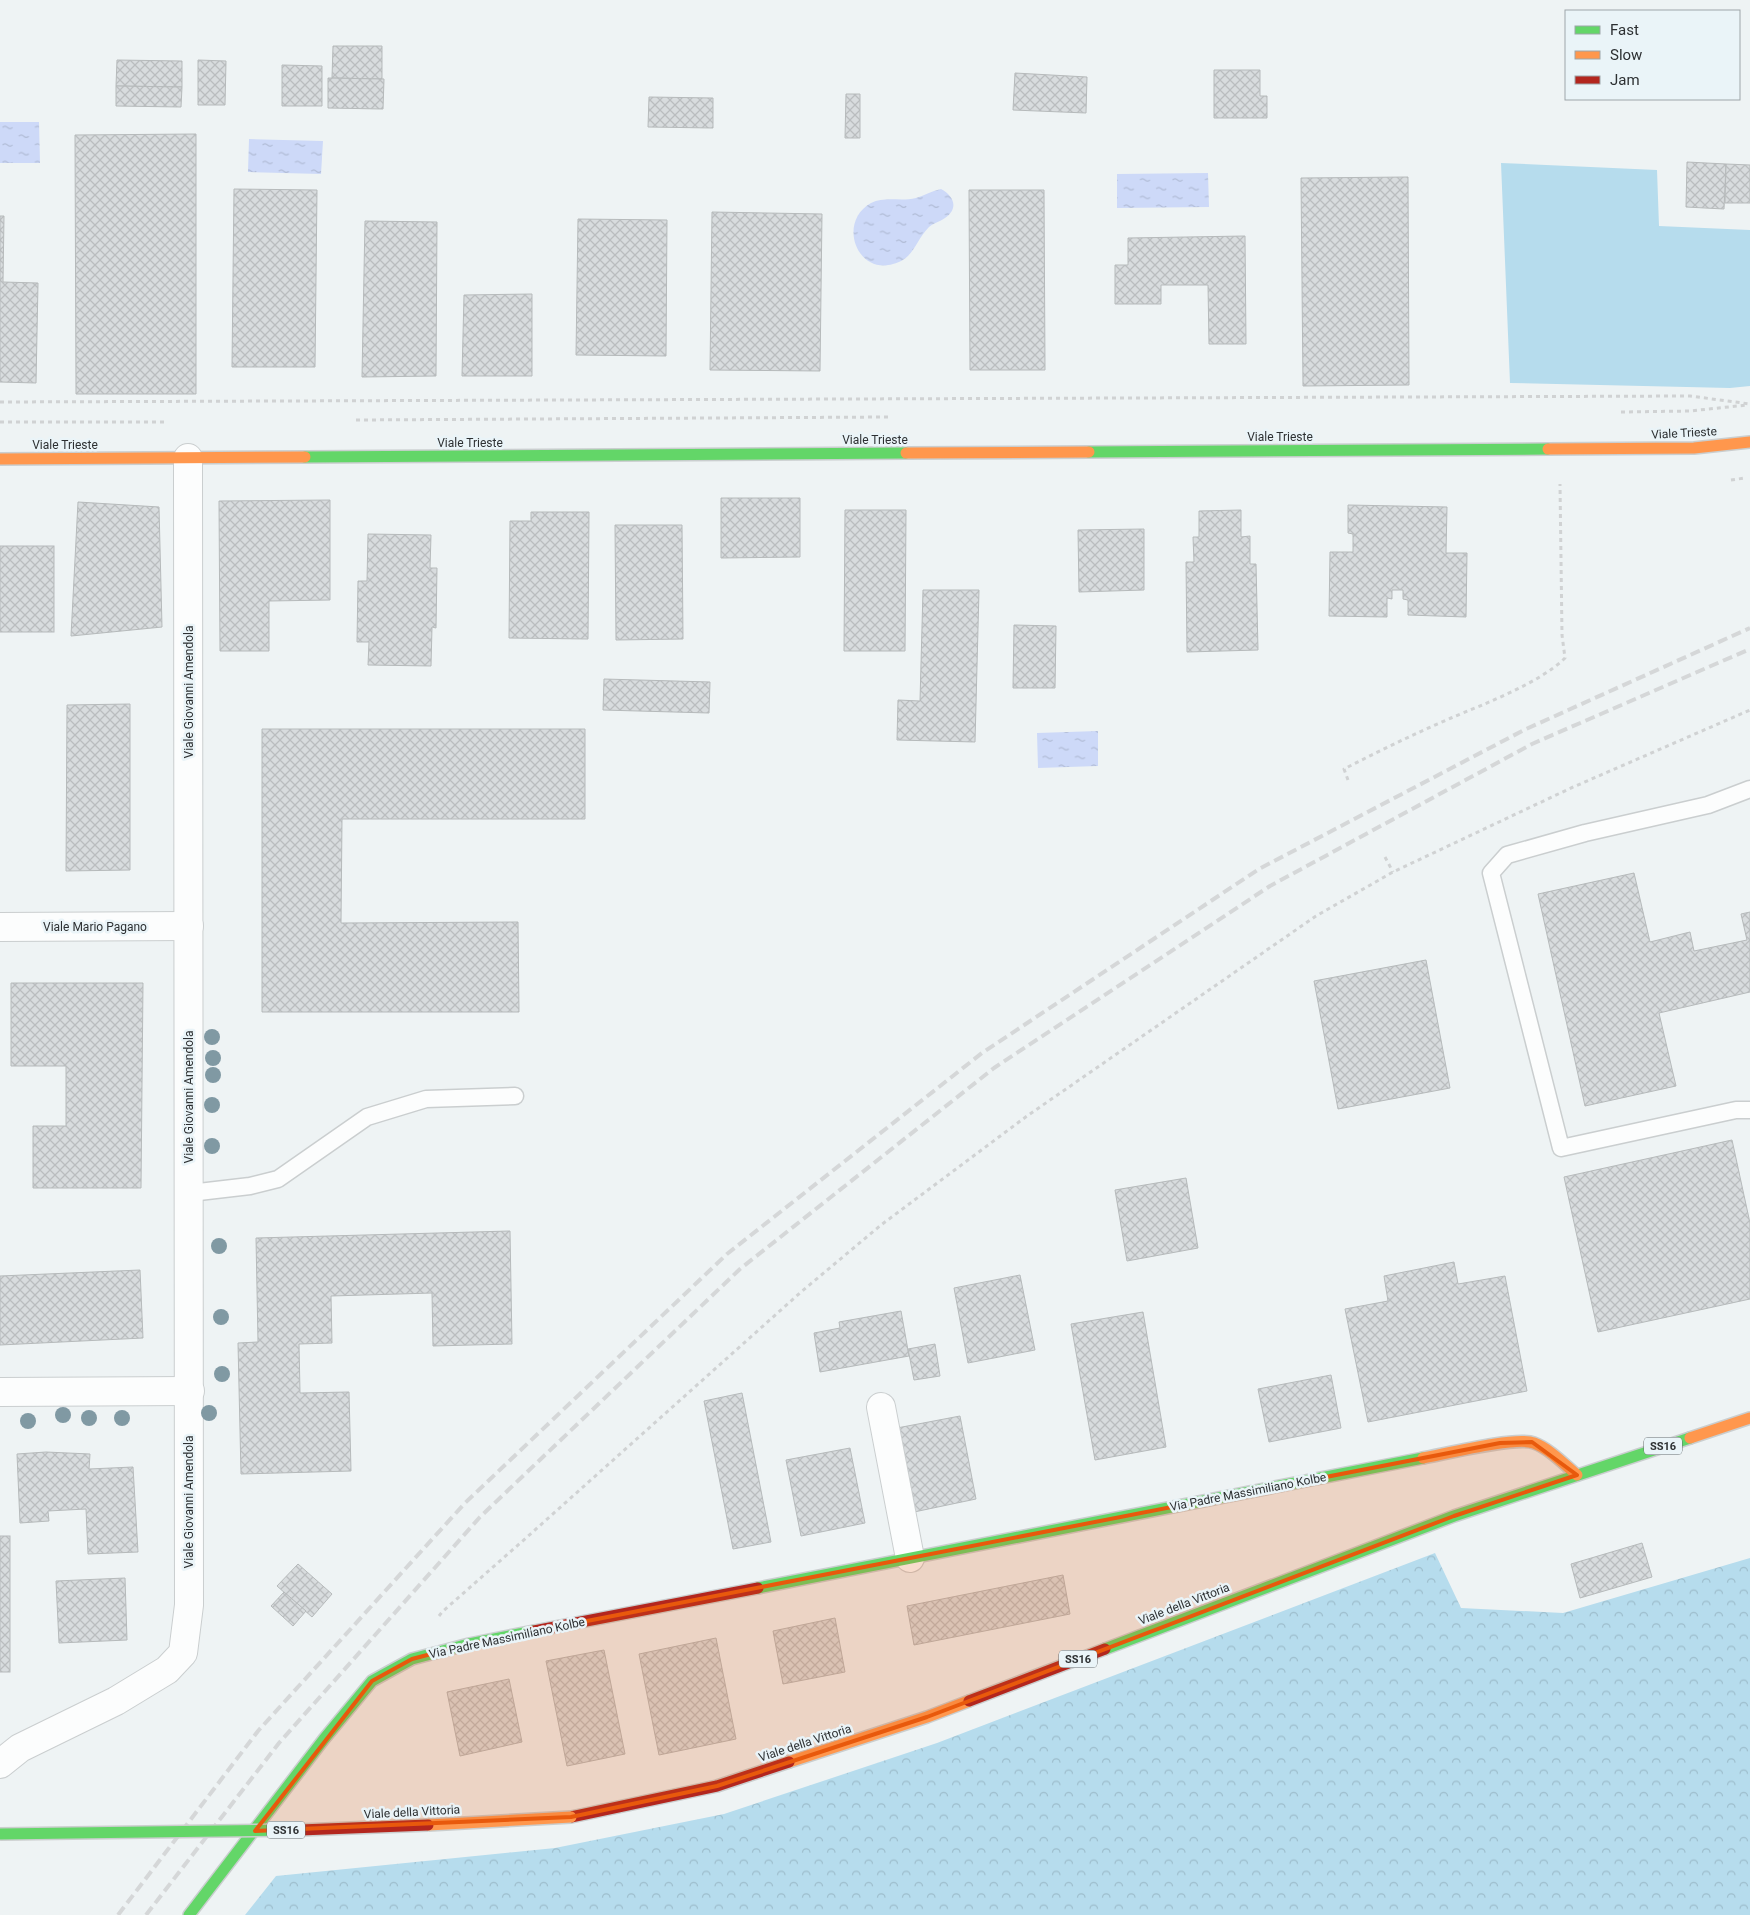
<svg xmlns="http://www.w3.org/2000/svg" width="1750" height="1915" viewBox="0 0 1750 1915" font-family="Roboto,sans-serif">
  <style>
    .grass { fill: #b6dced }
    .forest { fill: url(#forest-crowns) }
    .water { fill: url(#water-ripples) }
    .building { fill: url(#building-cross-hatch); stroke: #b6babb }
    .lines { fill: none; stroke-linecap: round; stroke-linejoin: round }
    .lane-casing { stroke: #cacecf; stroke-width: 19 }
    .street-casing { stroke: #cacecf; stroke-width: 30 }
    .fast-casing { stroke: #cacecf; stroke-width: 14 }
    .slow-casing { stroke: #cacecf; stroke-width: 14 }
    .jam-casing { stroke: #cacecf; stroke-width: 14 }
    .path { stroke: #d0d2d3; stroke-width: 3; stroke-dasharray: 4 4; stroke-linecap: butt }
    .lane { stroke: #fcfdfd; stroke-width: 16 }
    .street { stroke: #fcfdfd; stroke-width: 28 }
    .fast { stroke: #63d668; stroke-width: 11 }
    .slow { stroke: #ff974d; stroke-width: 11 }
    .jam { stroke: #b3261e; stroke-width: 11 }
    .rail { stroke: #d5d7d8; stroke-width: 4; stroke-dasharray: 10 5; stroke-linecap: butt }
    .fast-bridge-casing { stroke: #cbcece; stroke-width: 14; stroke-linecap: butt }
    .slow-bridge-casing { stroke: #cbcece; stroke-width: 14; stroke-linecap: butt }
    .jam-bridge-casing { stroke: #cbcece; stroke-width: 14; stroke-linecap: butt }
    .fast-bridge { stroke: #63d668; stroke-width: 11 }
    .slow-bridge { stroke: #ff974d; stroke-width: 11 }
    .jam-bridge { stroke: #b3261e; stroke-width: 11 }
    .tree { fill: #8099a3 }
    .marked { fill: #e8590c; fill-opacity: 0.2; stroke: #e8590c; stroke-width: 4; stroke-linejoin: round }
    .labels { text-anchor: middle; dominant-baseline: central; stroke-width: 5; stroke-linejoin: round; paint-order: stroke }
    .shield { fill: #eaf4f8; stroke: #666b6d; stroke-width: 1 }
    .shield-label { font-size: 11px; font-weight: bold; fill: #2d3032 }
    .street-label { font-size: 12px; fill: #2d3032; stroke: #eaf4f8 }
  </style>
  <defs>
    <pattern id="forest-crowns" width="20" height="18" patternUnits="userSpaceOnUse" patternTransform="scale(1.25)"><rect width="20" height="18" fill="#b6dced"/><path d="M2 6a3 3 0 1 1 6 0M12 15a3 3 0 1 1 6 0" fill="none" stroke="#9dbdcc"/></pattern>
    <pattern id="water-ripples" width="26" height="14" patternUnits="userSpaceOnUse" patternTransform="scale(1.25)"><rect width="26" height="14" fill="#cdd9f8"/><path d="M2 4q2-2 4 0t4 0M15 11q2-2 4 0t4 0" fill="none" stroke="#b0bbd5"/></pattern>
    <pattern id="building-cross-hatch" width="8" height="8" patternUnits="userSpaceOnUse" patternTransform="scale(1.25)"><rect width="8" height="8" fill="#d8dcde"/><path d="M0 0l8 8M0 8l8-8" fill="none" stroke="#babdbf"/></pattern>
  </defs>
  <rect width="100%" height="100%" fill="#eef3f4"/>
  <polygon class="grass" points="1501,163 1657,170 1659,226 1750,230 1750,386 1730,388 1510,383"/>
  <polygon class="forest" points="1435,1553 1461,1608 1563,1613 1750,1558 1750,1915 245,1915 276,1876 555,1848 724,1814 937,1743"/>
  <g class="water">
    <polygon points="0,122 39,122 40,163 0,163"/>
    <polygon points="249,139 323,141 321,174 248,172"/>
    <polygon points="1208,173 1209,207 1117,208 1117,174"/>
    <path d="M 941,189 C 954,196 959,208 945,218 C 940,222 933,223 929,227 C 915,241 914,259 893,264 C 857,275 837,222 871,203 C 885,196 901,202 916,198 C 924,196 931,191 941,189 Z"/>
    <polygon points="1098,731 1098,766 1038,768 1037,733"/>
  </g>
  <g class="building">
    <polygon points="333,46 382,46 382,79 332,78"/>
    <polygon points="117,60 182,61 182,87 116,86"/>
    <polygon points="198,60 226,61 225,105 198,105"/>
    <polygon points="282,65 322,66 322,106 282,106"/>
    <polygon points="1214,70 1260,70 1260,96 1267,96 1267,118 1214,118"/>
    <polygon points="1015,73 1087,77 1086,113 1013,110"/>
    <polygon points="328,78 384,79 383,109 328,108"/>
    <polygon points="116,86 182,87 181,107 116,106"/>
    <polygon points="846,94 860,94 860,138 845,138"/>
    <polygon points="649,97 713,98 713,128 648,127"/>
    <polygon points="196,134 196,394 76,394 75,135"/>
    <polygon points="1687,162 1726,164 1724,209 1686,207"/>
    <polygon points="1726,164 1750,165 1750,203 1725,203"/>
    <polygon points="1408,177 1409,385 1303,386 1301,178"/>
    <polygon points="234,189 317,190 315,367 232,367"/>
    <polygon points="969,190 1044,190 1045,370 970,370"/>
    <polygon points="712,212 822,214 820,371 710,370"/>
    <polygon points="0,216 4,216 3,282 38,283 36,383 0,382"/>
    <polygon points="578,219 667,220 666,356 576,355"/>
    <polygon points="365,221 437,222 436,376 362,377"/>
    <polygon points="1245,236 1246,344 1209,344 1208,285 1161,285 1161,304 1115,304 1115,265 1128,265 1128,238"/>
    <polygon points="532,294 532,376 462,376 464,295"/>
    <polygon points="721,498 800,498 800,557 721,558"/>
    <polygon points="330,500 330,600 269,601 269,651 220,651 219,501"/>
    <polygon points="78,502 159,507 162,627 71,636"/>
    <polygon points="1348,505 1447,507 1446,553 1467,553 1466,617 1408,615 1408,600 1403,599 1403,590 1392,590 1392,599 1387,598 1387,617 1329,616 1330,552 1353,552 1353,534 1348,533"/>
    <polygon points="845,510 906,510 905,651 844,651"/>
    <polygon points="1241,510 1241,537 1250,536 1250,564 1256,564 1258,650 1187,652 1186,562 1194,562 1193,537 1199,537 1199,511"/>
    <polygon points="531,512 589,512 588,639 509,638 510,521 531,521"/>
    <polygon points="615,525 682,525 683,639 616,640"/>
    <polygon points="1144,529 1144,590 1079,592 1078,530"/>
    <polygon points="368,534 431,535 430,568 437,568 436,628 432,627 431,666 368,665 369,642 357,642 358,581 367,581"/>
    <rect x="0" y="546" width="54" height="86"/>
    <polygon points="923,590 979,590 975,742 897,740 898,700 920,701"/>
    <polygon points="1014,625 1056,626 1055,688 1013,688"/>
    <polygon points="604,679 710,682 709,713 603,710"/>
    <polygon points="130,704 130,870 66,871 67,705"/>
    <polygon points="262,729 585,729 585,819 342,819 341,923 518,922 519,1012 262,1012"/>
    <polygon points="1634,873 1650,942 1690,932 1694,951 1747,940 1741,914 1750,912 1750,992 1659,1013 1676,1086 1585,1106 1538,894"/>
    <polygon points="1426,960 1450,1088 1338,1109 1314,981"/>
    <polygon points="11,983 143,983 141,1188 33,1188 33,1126 66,1126 66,1066 11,1066"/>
    <polygon points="1732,1140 1750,1223 1750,1299 1598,1332 1564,1177"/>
    <polygon points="1186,1178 1198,1248 1127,1261 1115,1190"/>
    <polygon points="510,1231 512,1344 433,1346 432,1293 331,1296 332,1343 299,1344 300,1393 349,1392 351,1471 241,1474 238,1343 258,1342 256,1238"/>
    <polygon points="1454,1262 1458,1284 1505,1276 1527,1391 1368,1422 1345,1309 1388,1301 1384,1276"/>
    <polygon points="140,1270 143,1338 0,1345 0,1276"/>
    <polygon points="1020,1275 1035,1350 968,1363 954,1288"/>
    <polygon points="901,1311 909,1356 820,1372 814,1333 840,1328 839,1322"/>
    <polygon points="1143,1312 1166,1447 1095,1460 1071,1324"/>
    <polygon points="935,1344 940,1376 914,1380 908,1349"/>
    <polygon points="1331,1375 1341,1428 1269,1442 1258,1389"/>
    <polygon points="742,1393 771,1542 733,1549 704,1401"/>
    <polygon points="960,1416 976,1499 914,1512 897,1428"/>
    <polygon points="850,1448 865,1523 801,1536 786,1460"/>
    <polygon points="46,1452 90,1454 89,1469 133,1467 138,1552 88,1554 86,1509 48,1511 49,1521 20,1523 17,1454"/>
    <rect x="0" y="1536" width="10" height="136"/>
    <polygon points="1642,1543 1652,1577 1580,1598 1571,1564"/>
    <polygon points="298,1564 332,1594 312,1617 277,1586"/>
    <polygon points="1063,1575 1070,1614 914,1645 907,1606"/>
    <polygon points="125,1578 127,1640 59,1643 56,1581"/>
    <polygon points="284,1592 306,1611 293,1626 271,1606"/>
    <polygon points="835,1618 845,1672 783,1684 773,1631"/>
    <polygon points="716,1638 736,1739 659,1755 639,1654"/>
    <polygon points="604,1650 625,1754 567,1766 546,1661"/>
    <polygon points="509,1679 522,1742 460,1756 447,1692"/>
  </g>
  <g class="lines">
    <defs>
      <g id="lane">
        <polyline points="1750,789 1708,805 1585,833 1507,855 1491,873 1561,1148 1736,1110 1750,1110"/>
        <polyline points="190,1193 250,1186 278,1179 367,1117 426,1099 515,1096"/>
      </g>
      <g id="street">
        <polyline points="0,927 189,926"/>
        <polyline points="0,1392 190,1391"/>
        <polyline points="881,1407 910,1558"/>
        <polyline points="0,1764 20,1748 116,1701 167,1670 183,1653 189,1605 188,458"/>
      </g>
      <g id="fast">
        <polyline points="1089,452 1548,449"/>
        <polyline points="305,457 906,453"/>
        <polyline points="758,1588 1423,1458"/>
        <polyline points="1105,1649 1454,1516 1690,1438"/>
        <polyline points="189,1915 324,1739 372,1681 412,1659 469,1644 534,1631"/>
      </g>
      <g id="slow">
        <polyline points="1548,449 1694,448 1750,442"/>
        <polyline points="906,453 1089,452"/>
        <polyline points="0,459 305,457"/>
        <polyline points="1690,1438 1750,1418"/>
        <path d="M 1423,1458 C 1445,1454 1516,1436 1534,1443 C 1550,1449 1564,1464 1577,1475"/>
        <polyline points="789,1762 927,1717 969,1701"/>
      </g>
      <g id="jam">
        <polyline points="534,1631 758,1588"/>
        <polyline points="969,1701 1105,1649"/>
        <polyline points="571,1817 717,1786 789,1762"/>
      </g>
    </defs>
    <use href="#lane" class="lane-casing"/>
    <use href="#street" class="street-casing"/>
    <use href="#fast" class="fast-casing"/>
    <use href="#slow" class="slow-casing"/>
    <use href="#jam" class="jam-casing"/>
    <g class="path">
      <polyline points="0,402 1690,396 1750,404"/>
      <polyline points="1621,412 1690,411 1747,405"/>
      <polyline points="356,420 889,417"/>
      <polyline points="0,422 164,422"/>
      <polyline points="1731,480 1745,478"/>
      <path d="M 1348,780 L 1344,769 C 1379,751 1414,734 1451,718 C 1484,704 1540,683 1565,658 L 1562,635 L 1560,484"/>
      <polyline points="1385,857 1393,872"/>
      <polyline points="439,1616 442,1612 526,1538 801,1292 881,1225 1027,1116 1316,916 1393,872 1571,788 1750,710"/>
    </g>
    <use href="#lane" class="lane"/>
    <use href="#street" class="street"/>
    <use href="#fast" class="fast"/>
    <use href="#slow" class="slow"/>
    <use href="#jam" class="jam"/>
    <g class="rail">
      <polyline points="118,1915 258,1731 465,1503 727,1254 982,1053 1259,869 1524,730 1750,628"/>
      <polyline points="146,1915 279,1743 480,1517 740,1269 994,1068 1270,886 1532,744 1750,649"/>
    </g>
    <defs>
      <polyline id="fast-bridge" points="0,1834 300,1830"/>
      <polyline id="slow-bridge" points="428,1825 571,1817"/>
      <polyline id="jam-bridge" points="300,1830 428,1825"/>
    </defs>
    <use href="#fast-bridge" class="fast-bridge-casing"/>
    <use href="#slow-bridge" class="slow-bridge-casing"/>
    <use href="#jam-bridge" class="jam-bridge-casing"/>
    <use href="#fast-bridge" class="fast-bridge"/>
    <use href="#slow-bridge" class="slow-bridge"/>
    <use href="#jam-bridge" class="jam-bridge"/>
  </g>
  <g class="tree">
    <circle cx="212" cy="1037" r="8"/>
    <circle cx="213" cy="1058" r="8"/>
    <circle cx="213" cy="1075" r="8"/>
    <circle cx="212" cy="1105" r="8"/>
    <circle cx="212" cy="1146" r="8"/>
    <circle cx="219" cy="1246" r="8"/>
    <circle cx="221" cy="1317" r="8"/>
    <circle cx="222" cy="1374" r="8"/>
    <circle cx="209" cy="1413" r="8"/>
    <circle cx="63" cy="1415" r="8"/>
    <circle cx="89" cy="1418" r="8"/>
    <circle cx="122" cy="1418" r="8"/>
    <circle cx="28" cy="1421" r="8"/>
  </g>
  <path class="marked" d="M 1532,1442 L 1577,1475 L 1454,1516 L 927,1717 L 717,1786 L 571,1817 L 255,1831 L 372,1681 L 412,1659 L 469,1644 L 1500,1443 Z"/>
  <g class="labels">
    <g class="shield">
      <rect x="1644" y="1437.5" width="38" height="17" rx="4"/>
      <rect x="1059" y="1650.5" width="38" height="17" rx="4"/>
      <rect x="267" y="1821.5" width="38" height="17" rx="4"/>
    </g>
    <g class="shield-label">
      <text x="1663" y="1446">SS16</text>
      <text x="1078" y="1659">SS16</text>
      <text x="286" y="1830">SS16</text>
    </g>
    <g class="street-label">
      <text transform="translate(1684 433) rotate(-3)">Viale Trieste</text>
      <text x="1280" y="437">Viale Trieste</text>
      <text x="875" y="440">Viale Trieste</text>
      <text x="470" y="443">Viale Trieste</text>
      <text x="65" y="445">Viale Trieste</text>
      <text transform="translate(189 692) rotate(-90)">Viale Giovanni Amendola</text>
      <text x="95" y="927">Viale Mario Pagano</text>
      <text transform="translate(189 1097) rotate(-90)">Viale Giovanni Amendola</text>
      <text transform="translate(1248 1492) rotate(-11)">Via Padre Massimiliano Kolbe</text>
      <text transform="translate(189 1502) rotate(-90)">Viale Giovanni Amendola</text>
      <text transform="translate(1184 1604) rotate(-21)">Viale della Vittoria</text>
      <text transform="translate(507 1638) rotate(-12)">Via Padre Massimiliano Kolbe</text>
      <text transform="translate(805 1743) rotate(-18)">Viale della Vittoria</text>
      <text transform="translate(412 1812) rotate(-3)">Viale della Vittoria</text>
    </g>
  </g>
  <rect x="1565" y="10" width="175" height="90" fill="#eaf4f8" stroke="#9ea6a9"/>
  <rect x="1575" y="26" width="25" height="8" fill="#63d668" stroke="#9ea6a9"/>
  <text x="1610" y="35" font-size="15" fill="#2d3032">Fast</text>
  <rect x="1575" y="51" width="25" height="8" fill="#ff974d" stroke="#9ea6a9"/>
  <text x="1610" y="60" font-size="15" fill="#2d3032">Slow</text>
  <rect x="1575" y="76" width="25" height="8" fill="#b3261e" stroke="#9ea6a9"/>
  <text x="1610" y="85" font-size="15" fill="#2d3032">Jam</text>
</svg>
